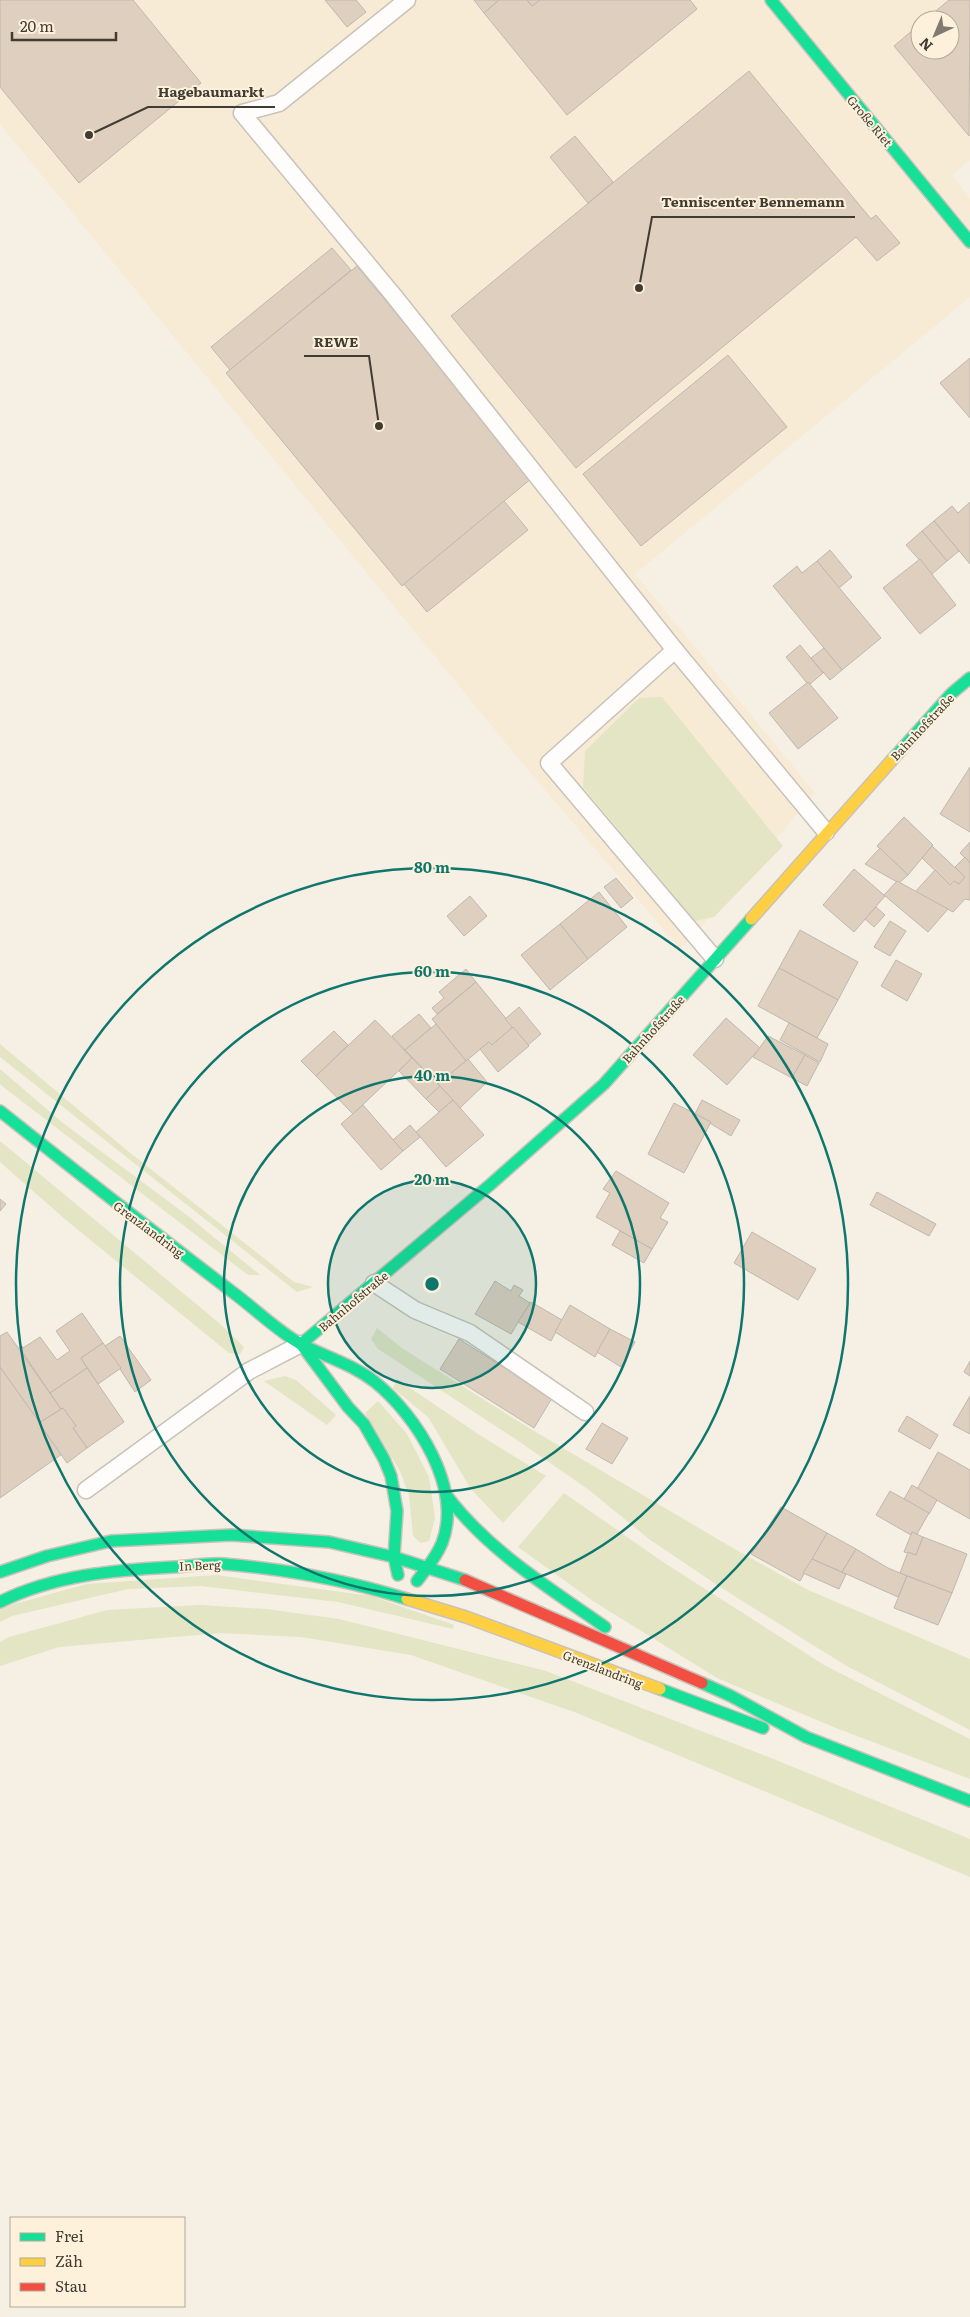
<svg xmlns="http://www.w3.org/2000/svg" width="970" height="2317" viewBox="0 0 970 2317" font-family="Literata,serif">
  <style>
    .built { fill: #f8ebd6; fill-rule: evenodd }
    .green { fill: #e3e5c4 }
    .building { fill: #dfcfbf; stroke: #bfb8b0 }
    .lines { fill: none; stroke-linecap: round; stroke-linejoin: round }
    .lane-casing { stroke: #c8c3ba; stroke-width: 19 }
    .fast-casing { stroke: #c8c3ba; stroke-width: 14 }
    .slow-casing { stroke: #c8c3ba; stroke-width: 14 }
    .jam-casing { stroke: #c8c3ba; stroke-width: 14 }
    .lane { stroke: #fefdfb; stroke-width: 16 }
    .fast { stroke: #16e098; stroke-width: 11 }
    .slow { stroke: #ffcf43; stroke-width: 11 }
    .jam { stroke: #f24e42; stroke-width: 11 }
    .ring { fill: none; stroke: #0f766e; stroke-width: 2.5 }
    .labels { text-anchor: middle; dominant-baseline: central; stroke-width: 4; stroke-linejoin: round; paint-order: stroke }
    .street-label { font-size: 12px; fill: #413c33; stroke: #fef1db }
    .centre { fill: #0f766e; stroke: #fef1db; stroke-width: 2.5 }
    .ring-label { font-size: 15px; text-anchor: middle; font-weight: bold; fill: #0f766e; stroke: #fef1db; stroke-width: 4; stroke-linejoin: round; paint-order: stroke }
    .leader { fill: none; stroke: #413c33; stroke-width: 2 }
    .callout-dot { fill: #413c33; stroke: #fef1db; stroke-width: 2 }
    .callout-label { font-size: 14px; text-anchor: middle; font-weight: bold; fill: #413c33; stroke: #fef1db; stroke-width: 4; stroke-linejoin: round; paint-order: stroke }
  </style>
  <rect width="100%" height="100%" fill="#f6efe3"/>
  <path class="built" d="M 0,0 L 970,0 L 970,160 L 952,175 L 970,198 L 970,297 L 635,574 L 815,793 L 694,936 L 680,949 L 513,752 L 0,124 ZM 920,20 L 950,20 L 950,50 L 920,50 Z"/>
  <g class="green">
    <polygon points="662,697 783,846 714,917 695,921 583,787 585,751 639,698"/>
    <polygon points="0,1044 129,1152 294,1282 313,1287 297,1292 0,1057"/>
    <polygon points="0,1069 63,1123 188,1216 260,1275 248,1275 6,1089 0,1084"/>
    <polygon points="0,1141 219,1323 244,1347 240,1354 229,1353 66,1220 0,1162"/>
    <polygon points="377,1328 402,1348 534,1431 738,1551 808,1590 970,1659 970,1730 845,1665 717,1585 649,1539 589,1490 517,1440 378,1349 371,1339"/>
    <polygon points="285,1376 296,1380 336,1415 327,1425 264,1381"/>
    <polygon points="397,1379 475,1432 546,1476 503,1523 471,1489 428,1417 393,1388"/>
    <polygon points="378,1401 407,1434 429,1477 435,1518 429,1541 421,1543 413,1536 409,1495 400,1471 365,1413"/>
    <polygon points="564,1493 663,1562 824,1665 970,1739 970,1779 836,1728 717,1678 593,1601 518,1547"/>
    <polygon points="216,1575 371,1596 454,1625 453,1629 338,1602 201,1586 128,1589 12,1616 0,1622 0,1608 87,1584"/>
    <polygon points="200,1605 266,1609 339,1619 546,1671 771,1758 970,1839 970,1877 577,1713 411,1655 301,1637 220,1633 59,1647 0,1666 0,1642 9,1637 107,1610"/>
  </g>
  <g class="building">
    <polygon points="0,0 133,0 201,83 79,183 0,87"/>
    <polygon points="325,0 356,0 366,12 347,27"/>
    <polygon points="474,0 499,0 484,13"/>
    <polygon points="499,0 527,0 532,6 540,0 690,0 697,9 567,115 484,13"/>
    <polygon points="527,0 540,0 532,6"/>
    <polygon points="949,0 970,0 969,136 894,46 920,24 920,50 950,50 950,20 925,20"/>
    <polygon points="749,71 871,219 876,215 900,243 877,261 856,237 576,468 451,316"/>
    <polygon points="575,136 613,182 588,203 550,157"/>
    <polygon points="332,248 351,270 230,370 211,347"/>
    <polygon points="357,266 532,478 402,586 226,373"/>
    <polygon points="728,355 787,427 641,546 583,474"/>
    <polygon points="970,358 970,418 940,383"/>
    <polygon points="504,501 528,530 427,612 404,584"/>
    <polygon points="970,502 970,564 934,521 952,506 958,513"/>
    <polygon points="934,521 959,551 947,561 922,531"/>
    <polygon points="922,531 947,561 932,574 906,545"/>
    <polygon points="830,550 852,577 839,588 817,561"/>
    <polygon points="920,559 956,605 920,634 883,588"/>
    <polygon points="817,561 881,638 842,670 773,586 797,566 802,573"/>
    <polygon points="800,645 823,673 810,684 807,683 786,657"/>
    <polygon points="824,648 842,670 830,680 811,658"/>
    <polygon points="808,682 838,718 798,749 769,713"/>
    <polygon points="970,767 970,832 940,814"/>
    <polygon points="904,817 933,845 908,875 877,846"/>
    <polygon points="970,842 970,863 960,853"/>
    <polygon points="932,846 965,877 959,884 954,881 950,885 922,858"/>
    <polygon points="880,848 908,875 899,883 865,864"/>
    <polygon points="965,857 970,863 970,900 965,899 953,912 915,892 935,870 950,885 954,881 959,884 965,877 955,867"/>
    <polygon points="854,869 885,896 854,932 823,905"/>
    <polygon points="616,878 633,898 621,908 604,887"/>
    <polygon points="897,881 948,909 928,932 884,895"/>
    <polygon points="599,892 627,927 588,959 560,924"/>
    <polygon points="470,896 487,916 464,936 447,916"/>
    <polygon points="876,907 885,915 874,927 865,919"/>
    <polygon points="890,921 906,931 890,956 874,947"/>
    <polygon points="560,924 588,959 550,990 521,955"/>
    <polygon points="800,930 858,962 838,1000 779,968"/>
    <polygon points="896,960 922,974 907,1001 881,986"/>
    <polygon points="779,968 838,1000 817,1038 758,1006"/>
    <polygon points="466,969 476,982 437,1014 432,1008 444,998 439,992"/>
    <polygon points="476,982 513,1027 492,1045 489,1042 466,1061 432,1019"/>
    <polygon points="519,1007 541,1034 528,1045 505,1019"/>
    <polygon points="419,1014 431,1028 405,1050 392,1036"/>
    <polygon points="726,1018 760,1048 727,1085 693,1055"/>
    <polygon points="375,1020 412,1058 353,1114 316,1076"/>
    <polygon points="789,1023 828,1044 820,1062 780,1040"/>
    <polygon points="436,1024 466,1061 438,1084 405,1050"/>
    <polygon points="513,1027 529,1046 498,1072 480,1049 489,1042 492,1045"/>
    <polygon points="334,1031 348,1045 316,1076 301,1061"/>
    <polygon points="768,1036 805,1055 792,1078 753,1057"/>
    <polygon points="805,1055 819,1063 807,1086 792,1078"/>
    <polygon points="412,1058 440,1086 426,1099 399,1071"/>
    <polygon points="468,1059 487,1082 460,1108 438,1084"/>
    <polygon points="440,1086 453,1100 439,1112 426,1099"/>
    <polygon points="453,1100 484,1135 446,1167 416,1132"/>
    <polygon points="702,1100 740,1120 731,1136 695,1114"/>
    <polygon points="674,1103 711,1122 684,1173 648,1154"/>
    <polygon points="363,1105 403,1151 381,1170 341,1124"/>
    <polygon points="410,1125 420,1137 403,1151 393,1140"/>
    <polygon points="616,1171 669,1203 660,1218 668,1222 652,1249 596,1217 610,1193 603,1189"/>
    <polygon points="877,1192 936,1224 929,1236 870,1205"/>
    <polygon points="0,1199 6,1204 0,1211"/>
    <polygon points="620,1231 652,1249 644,1263 612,1245"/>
    <polygon points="752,1232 816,1269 798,1300 734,1263"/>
    <polygon points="495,1281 511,1291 514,1285 523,1290 519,1296 530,1303 511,1334 475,1314"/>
    <polygon points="531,1302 562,1320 551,1341 518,1322"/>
    <polygon points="570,1305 610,1329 595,1357 555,1332"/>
    <polygon points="82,1313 103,1343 81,1358 87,1368 50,1393 19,1347 22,1346 23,1348 40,1337 57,1360 70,1351 56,1331"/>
    <polygon points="610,1329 635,1342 621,1367 597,1352"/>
    <polygon points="7,1332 61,1409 39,1423 0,1367 0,1336"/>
    <polygon points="120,1336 151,1380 135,1392 105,1346"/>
    <polygon points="459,1339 552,1398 534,1428 440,1369"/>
    <polygon points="103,1343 121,1368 98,1384 81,1358"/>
    <polygon points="970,1361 970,1376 964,1372"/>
    <polygon points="0,1367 62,1454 0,1498"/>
    <polygon points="87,1368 124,1422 87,1448 73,1428 76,1426 63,1408 61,1409 50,1393"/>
    <polygon points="970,1396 970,1434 953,1425"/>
    <polygon points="63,1408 76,1426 73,1428 87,1448 67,1463 39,1423"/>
    <polygon points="907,1416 938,1435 930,1449 898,1431"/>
    <polygon points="602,1423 628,1438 612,1464 586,1449"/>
    <polygon points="938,1452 970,1470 970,1519 917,1489"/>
    <polygon points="912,1485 937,1500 929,1514 904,1499"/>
    <polygon points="890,1491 929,1513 917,1534 912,1532 911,1535 876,1515"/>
    <polygon points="781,1507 827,1533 800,1581 751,1554"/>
    <polygon points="912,1532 923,1537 916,1555 904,1552"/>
    <polygon points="827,1533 856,1549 842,1572 812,1559"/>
    <polygon points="923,1537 967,1554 952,1593 900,1573 908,1552 916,1555"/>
    <polygon points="856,1549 888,1568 907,1576 898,1597 842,1572"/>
    <polygon points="812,1559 846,1574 839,1589 803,1573"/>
    <polygon points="907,1576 952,1593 938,1625 894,1608"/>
  </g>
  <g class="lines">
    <defs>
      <g id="lane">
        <polyline points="407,0 279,103 242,113 394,296 675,650 826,832"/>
        <polyline points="675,650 549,763 715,959"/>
        <polyline points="374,1283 415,1310 470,1333 585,1412"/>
        <polyline points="86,1490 249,1371 301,1344"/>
      </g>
      <g id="fast">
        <polyline points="771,0 970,242"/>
        <polyline points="892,760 952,693 970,678"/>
        <path d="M 0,1111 C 78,1173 156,1234 235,1294 C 255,1309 280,1333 301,1344 C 326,1357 352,1364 375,1382 C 417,1416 463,1488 442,1543 C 436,1558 426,1569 417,1581"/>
        <polyline points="301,1344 491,1184 604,1084 751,919"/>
        <polyline points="301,1344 348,1407 364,1424 384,1459 391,1476 397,1511 394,1557 398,1575"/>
        <path d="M 447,1496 C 490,1552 548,1587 605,1627"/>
        <polyline points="0,1572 47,1556 111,1541 231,1535 329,1542 394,1557 465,1580"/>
        <path d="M 0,1602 C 54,1575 115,1570 174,1567 C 190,1566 208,1563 224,1564 C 283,1569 350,1581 407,1599"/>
        <polyline points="702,1683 731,1696 806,1737 970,1801"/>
        <polyline points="660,1689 763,1728"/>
      </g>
      <g id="slow">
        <polyline points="751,919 892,760"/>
        <polyline points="407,1599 466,1617 660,1689"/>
      </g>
      <polyline id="jam" points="465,1580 702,1683"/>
    </defs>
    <use href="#lane" class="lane-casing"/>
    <use href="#fast" class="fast-casing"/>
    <use href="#slow" class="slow-casing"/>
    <use href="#jam" class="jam-casing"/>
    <use href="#lane" class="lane"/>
    <use href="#fast" class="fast"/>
    <use href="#slow" class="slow"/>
    <use href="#jam" class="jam"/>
  </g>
  <circle cx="432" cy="1284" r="104" fill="#0f766e" fill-opacity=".12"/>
  <g class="ring">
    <circle cx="432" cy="1284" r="104"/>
    <circle cx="432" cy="1284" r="208"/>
    <circle cx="432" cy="1284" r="312"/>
    <circle cx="432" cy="1284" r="416"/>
  </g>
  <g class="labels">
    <g class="street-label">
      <text transform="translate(870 121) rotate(50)">Große Riet</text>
      <text transform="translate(922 727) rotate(-47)">Bahnhofstraße</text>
      <text transform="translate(653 1029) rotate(-48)">Bahnhofstraße</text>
      <text transform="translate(149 1229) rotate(37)">Grenzlandring</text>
      <text transform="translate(353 1301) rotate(-40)">Bahnhofstraße</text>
      <text transform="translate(200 1565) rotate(-2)">In Berg</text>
      <text transform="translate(603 1669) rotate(21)">Grenzlandring</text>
    </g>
  </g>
  <circle cx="432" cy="1284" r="8" class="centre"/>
  <g class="ring-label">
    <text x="432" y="873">80 m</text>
    <text x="432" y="977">60 m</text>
    <text x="432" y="1081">40 m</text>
    <text x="432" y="1185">20 m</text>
  </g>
  <path class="leader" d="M89 135L148 107H275M639 288L652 217H855M379 426L369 356H304"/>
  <g class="callout-dot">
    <circle cx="89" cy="135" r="5"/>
    <circle cx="639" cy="288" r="5"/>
    <circle cx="379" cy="426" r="5"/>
  </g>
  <g class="callout-label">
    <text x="211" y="97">Hagebaumarkt</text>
    <text x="753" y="207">Tenniscenter Bennemann</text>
    <text x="336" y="347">REWE</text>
  </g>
  <rect x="10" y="2217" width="175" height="90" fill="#fef1db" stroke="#b2a998"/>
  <rect x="20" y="2233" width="25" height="8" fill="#16e098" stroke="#b2a998"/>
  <text x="55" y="2242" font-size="15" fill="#413c33">Frei</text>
  <rect x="20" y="2258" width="25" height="8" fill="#ffcf43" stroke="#b2a998"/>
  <text x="55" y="2267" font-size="15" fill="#413c33">Zäh</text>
  <rect x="20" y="2283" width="25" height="8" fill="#f24e42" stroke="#b2a998"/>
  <text x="55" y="2292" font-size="15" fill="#413c33">Stau</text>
  <g transform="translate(935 35) rotate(224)"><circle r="24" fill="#fef1db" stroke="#b2a998"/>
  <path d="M0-4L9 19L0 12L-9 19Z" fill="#807b71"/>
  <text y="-8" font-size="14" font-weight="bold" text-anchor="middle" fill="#413c33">N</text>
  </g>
  <path d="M12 32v8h104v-8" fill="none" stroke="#413c33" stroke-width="2.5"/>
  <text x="20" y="32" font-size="15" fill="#413c33" stroke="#fef1db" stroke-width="4" paint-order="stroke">20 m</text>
</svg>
